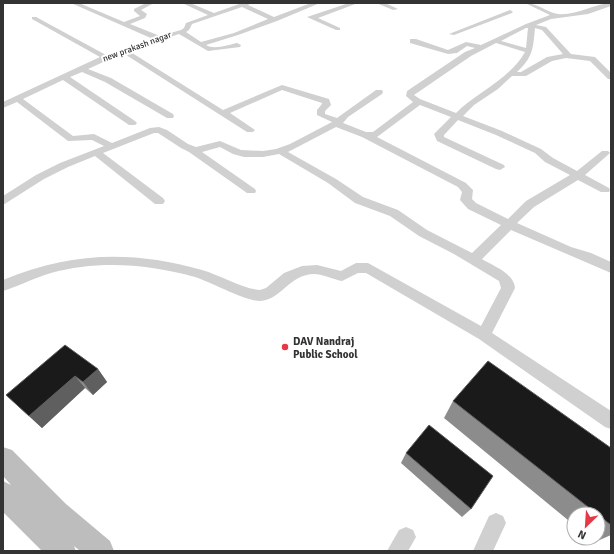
<svg xmlns="http://www.w3.org/2000/svg" width="614" height="554" viewBox="0 0 614 554" font-family="Signika,sans-serif">
  <style>
    .lines { fill: none; stroke-linecap: round; stroke-linejoin: round }
    .minor { fill: #d0d0d0; fill-rule: evenodd }
    .secondary { fill: #bdbdbd; fill-rule: evenodd }
    .wall { fill: #8c8c8c }
    .shaded-wall { fill: #5f5f5f }
    .building { fill: #1a1a1a; stroke: #5f5f5f }
    .poi-dot { fill: #e63946; stroke: #fff; stroke-width: 1.5 }
    .labels { text-anchor: middle; dominant-baseline: central; stroke-width: 4; stroke-linejoin: round; paint-order: stroke }
    .far-street-label { font-size: 9px; fill: #333; stroke: #fff }
    .poi-label { font-size: 11px; font-weight: bold; fill: #333; stroke: #fff; text-anchor: start }
  </style>
  <rect width="100%" height="100%" fill="#fff"/>
  <g class="lines">
    <g class="minor">
      <path d="M 71,3 L 79,3 L 124,22 L 140,16 L 134,11 L 134,9 L 146,3 L 154,3 L 141,10 L 147,14 L 145,18 L 130,24 L 160,36 L 181,30 L 184,28 L 186,23 L 208,15 L 182,3 L 190,3 L 214,13 L 242,3 L 251,3 L 248,5 L 274,17 L 311,3 L 320,3 L 277,21 L 238,35 L 206,45 C 214,50 228,45 237,43 L 241,45 L 240,47 L 208,51 L 179,34 L 129,51 L 223,110 L 282,85 L 329,99 L 331,105 L 325,111 L 325,114 L 337,118 L 376,90 L 382,90 L 383,92 L 382,94 L 348,117 L 343,123 L 366,132 L 373,132 L 413,102 L 406,96 L 407,91 L 465,52 L 475,48 L 467,46 L 457,53 L 448,54 L 410,43 L 410,39 L 416,39 L 448,50 L 466,42 L 481,45 L 526,24 L 550,15 L 525,3 C 538,3 546,12 558,14 C 575,16 597,3 611,3 L 611,6 L 588,14 L 551,19 L 536,25 L 546,27 L 571,54 L 595,57 L 611,73 L 611,79 L 608,79 L 590,61 L 566,58 L 552,61 L 526,76 L 512,76 L 498,89 L 474,105 L 463,116 L 502,131 L 541,149 L 553,158 L 577,171 L 602,151 L 608,151 L 610,153 L 585,175 L 609,188 L 610,190 L 609,192 L 601,192 L 578,180 L 534,207 L 517,223 L 571,247 L 591,253 L 611,262 L 611,273 L 511,230 L 482,259 C 493,266 514,273 515,288 L 492,333 L 611,411 L 611,429 L 605,427 L 479,339 L 366,273 L 358,273 L 342,281 C 332,279 323,274 313,274 C 289,275 281,300 260,301 C 245,301 211,282 195,277 C 148,264 98,260 51,273 C 34,278 19,286 3,291 L 3,280 C 70,252 132,250 202,270 C 220,275 243,289 260,290 L 266,288 L 284,273 L 302,266 L 317,265 L 341,271 L 356,263 L 368,263 L 481,326 L 501,288 L 499,281 L 454,254 L 419,236 L 390,216 L 355,203 L 328,183 L 279,154 L 263,157 L 244,157 L 233,154 L 220,147 L 202,152 L 255,189 L 256,191 L 255,193 L 247,193 L 189,152 L 181,148 L 158,133 L 154,133 L 103,153 L 163,198 L 165,201 L 163,204 L 155,204 L 95,156 L 68,167 L 44,179 L 3,205 L 3,196 L 36,175 L 60,163 L 104,146 L 92,140 L 68,141 L 17,102 L 3,108 L 3,102 L 100,57 L 32,19 L 32,17 L 36,17 L 106,55 L 153,39 ZM 242,7 L 268,19 L 234,33 L 201,42 L 186,32 L 189,30 L 192,24 ZM 526,28 L 528,28 L 526,48 L 501,41 ZM 535,28 L 542,30 L 563,54 L 547,57 L 521,72 L 517,72 C 533,57 533,49 535,28 ZM 496,43 L 525,52 C 510,79 477,92 456,113 L 420,99 L 414,95 L 471,56 ZM 123,53 L 247,132 L 253,132 L 255,130 L 230,113 L 282,90 L 322,103 L 322,104 L 317,110 L 317,115 L 332,122 L 290,144 L 276,149 L 263,151 L 241,150 L 220,141 L 196,147 L 188,144 L 167,130 L 159,127 L 150,128 L 112,143 L 94,134 L 73,136 L 23,99 L 63,80 L 129,125 L 135,125 L 137,123 L 135,121 L 70,77 L 82,72 L 105,82 L 167,118 L 173,118 L 174,116 L 173,114 L 111,78 L 88,69 ZM 420,105 L 451,117 L 434,134 L 437,141 L 496,169 L 500,170 L 505,167 L 504,165 L 444,137 L 444,135 L 458,120 L 496,135 L 535,153 L 545,162 L 570,175 L 526,201 L 508,219 L 476,203 L 472,199 L 473,190 L 466,183 L 377,137 ZM 336,127 L 362,137 L 458,187 L 462,192 L 460,200 L 468,209 L 501,225 L 472,253 L 427,230 L 398,210 L 363,197 L 336,179 L 288,152 Z"/>
      <polygon points="349,3 358,3 318,18 340,28 340,30 336,30 307,17"/>
      <polygon points="376,3 385,3 398,9 393,10"/>
      <polygon points="510,10 513,12 512,13 454,35 449,34"/>
      <polygon points="496,513 503,516 506,523 493,551 473,551 489,516"/>
      <polygon points="406,527 413,530 416,537 408,551 387,551 399,530"/>
    </g>
    <polygon class="secondary" points="3,447 12,450 66,504 110,541 114,551 80,551 74,546 76,551 42,551 3,512 3,481 11,485 3,476"/>
  </g>
  <g class="wall">
    <polygon points="98,369 107,382 93,395 85,388 42,428 6,395"/>
    <polygon points="453,401 611,448 611,535 595,542 590,538 598,538 598,514 574,514 574,525 444,418"/>
    <polygon points="406,453 471,509 462,517 401,463"/>
  </g>
  <g class="shaded-wall">
    <polygon points="98,369 107,382 93,395 83,382"/>
    <polygon points="75,376 85,388 42,428 29,416"/>
  </g>
  <g class="building">
    <polygon points="65,345 98,369 83,382 75,376 29,416 6,395"/>
    <polygon points="488,361 611,448 611,525 453,401"/>
    <polygon points="429,425 493,476 471,509 406,453"/>
  </g>
  <circle class="poi-dot" cx="285" cy="347" r="4"/>
  <g class="labels">
    <g class="far-street-label">
      <text transform="translate(137 47) rotate(-20)">new prakash nagar</text>
    </g>
    <g class="poi-label">
      <text x="293" y="341">DAV Nandraj<tspan x="293" dy="13">Public School</tspan></text>
    </g>
  </g>
  <rect width="614" height="554" fill="none" stroke="#333333" stroke-width="8"/>
  <g transform="translate(586 526) rotate(205)"><circle r="19" fill="#ffffff" stroke="#adadad"/>
  <path d="M0-3L7 15L0 10L-7 15Z" fill="#e63946"/>
  <text y="-6" font-size="11" font-weight="bold" text-anchor="middle" fill="#333333">N</text>
  </g>
</svg>
